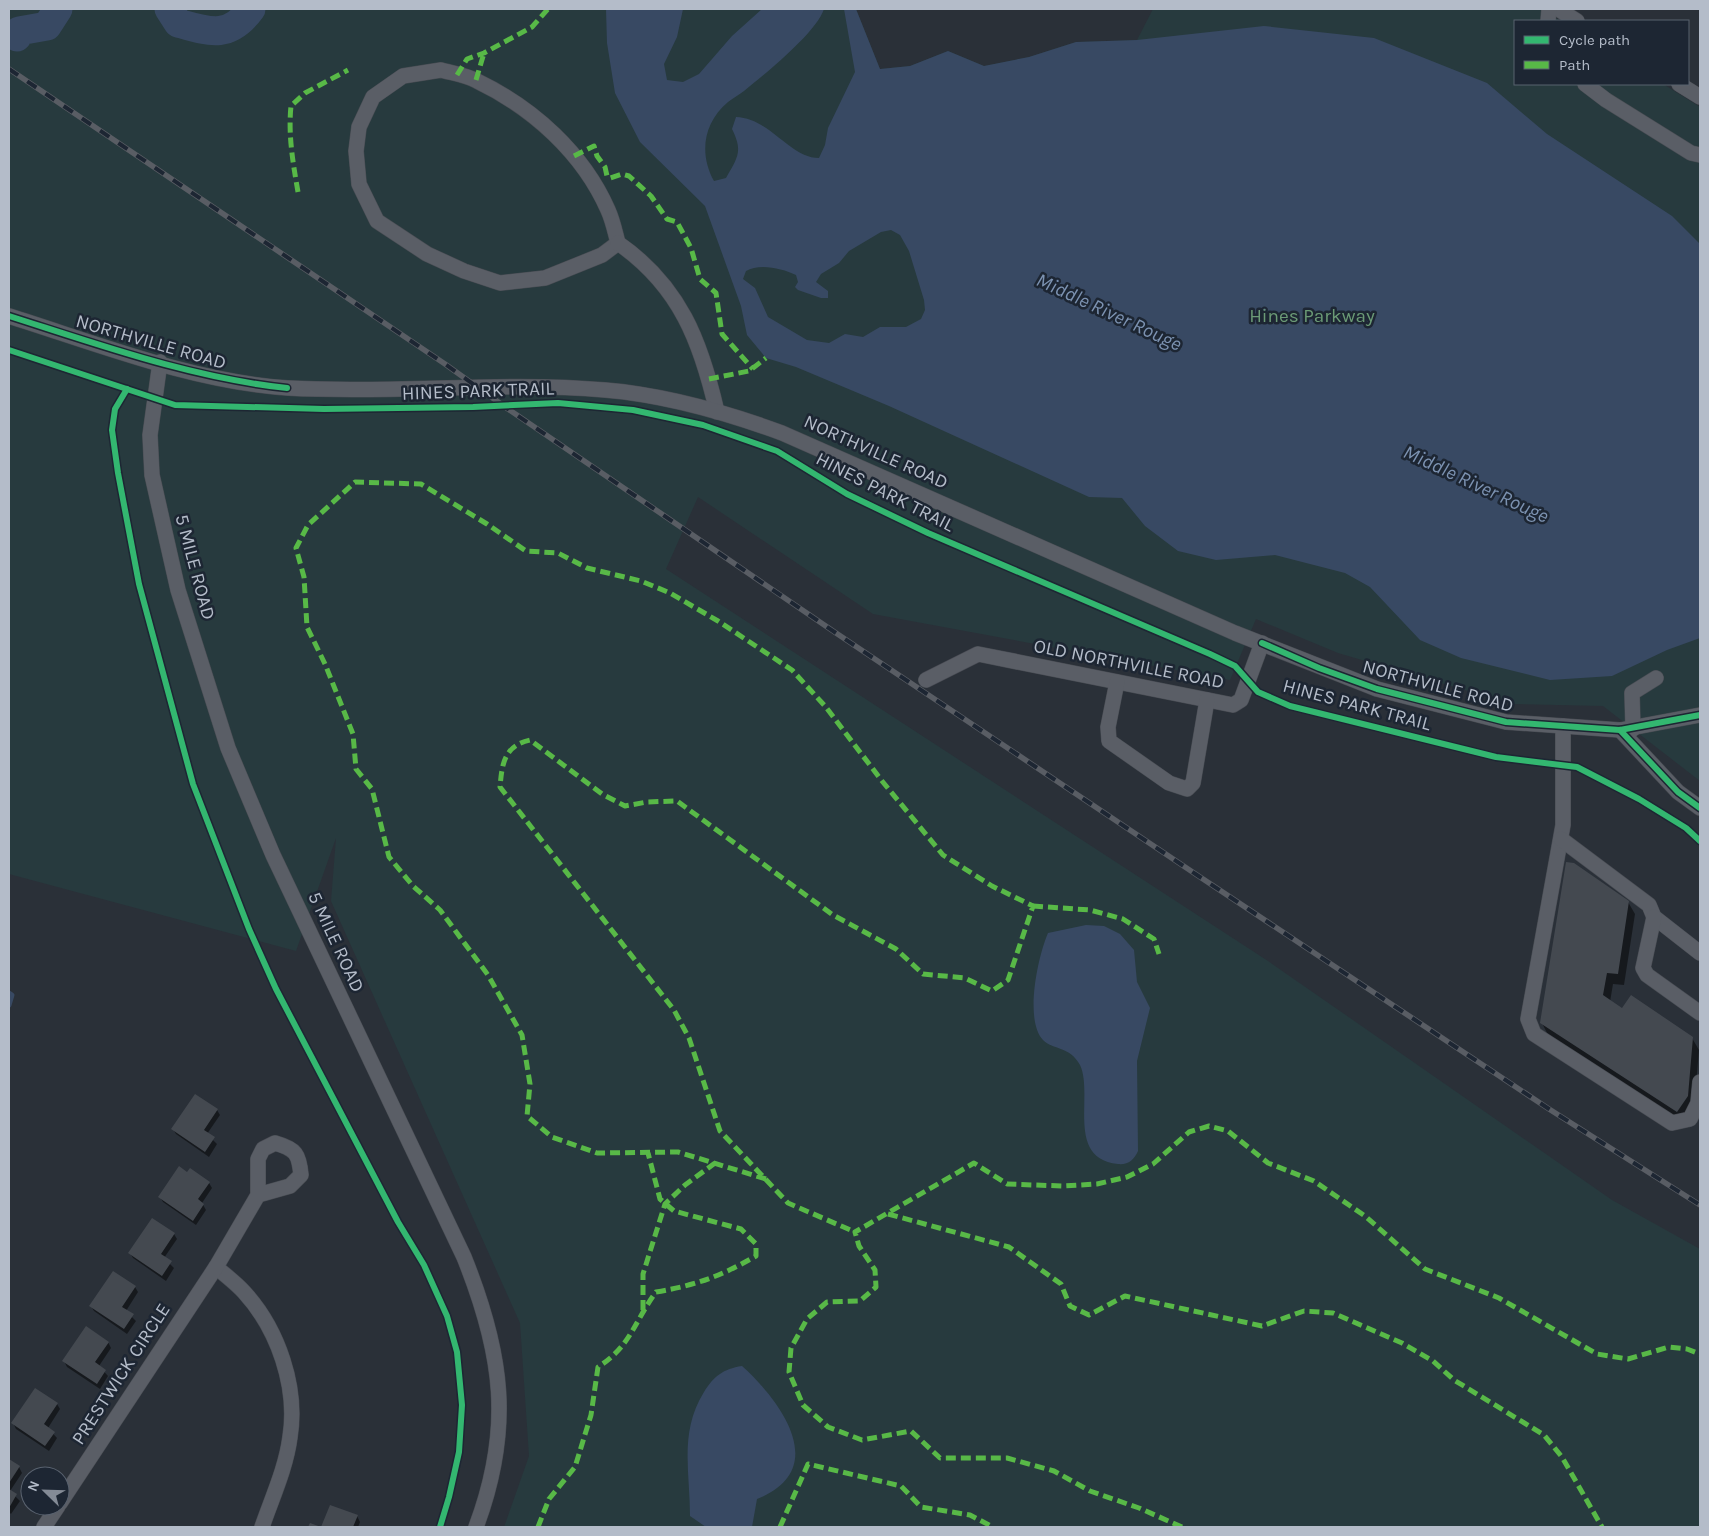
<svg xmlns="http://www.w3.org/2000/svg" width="1709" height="1536" viewBox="0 0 1709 1536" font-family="Karla,sans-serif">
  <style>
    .green { fill: #273a3e }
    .water { fill: #384963; fill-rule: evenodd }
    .shadow { fill: #0007 }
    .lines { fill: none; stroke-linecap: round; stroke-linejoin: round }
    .stream { stroke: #384963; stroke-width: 5 }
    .river { stroke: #384963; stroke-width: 29 }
    .building { fill: #444950 }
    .minor-casing { stroke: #484c53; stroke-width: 16 }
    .minor { stroke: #5a5e66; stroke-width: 15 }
    .rail-casing { stroke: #595d64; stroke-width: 5.5 }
    .rail { stroke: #1d2633; stroke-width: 4; stroke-dasharray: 11; stroke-linecap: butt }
    .quiet { stroke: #58b947; stroke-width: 5; stroke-dasharray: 10 5; stroke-linecap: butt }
    .cycleway-casing { stroke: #1d2633; stroke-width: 9 }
    .cycleway { stroke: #33b770; stroke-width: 6 }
    .labels { text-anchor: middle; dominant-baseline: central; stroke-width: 5; stroke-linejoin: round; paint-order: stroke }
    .park-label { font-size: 19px; fill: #6b9a76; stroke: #1d2633 }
    .street-label { font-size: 19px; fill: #b4bcc9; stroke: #1d2633 }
    .water-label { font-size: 20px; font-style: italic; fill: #7c92b1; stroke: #1d2633 }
  </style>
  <rect width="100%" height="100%" fill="#2a3038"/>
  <polygon class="green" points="9,9 856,9 880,69 910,66 948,51 984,66 1029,57 1076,42 1137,40 1153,9 1541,9 1561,21 1515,21 1515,84 1663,84 1700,107 1700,781 1603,706 1513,704 1338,653 1256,619 1230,680 873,614 698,497 666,569 1268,961 1612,1200 1700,1249 1700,1527 504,1527 529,1456 520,1323 331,901 336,838 296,951 9,874"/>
  <g class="water">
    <path d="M 606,9 L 683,9 L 677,37 L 664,64 L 667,80 L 683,82 L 699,74 L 732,36 L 762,9 L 824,9 C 816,33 765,74 744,91 C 739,95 733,98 728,102 C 703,123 699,154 714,181 L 726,178 C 738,157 743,151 732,129 L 736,117 C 770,118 790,158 819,158 L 825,145 L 828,128 L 855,72 L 844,9 L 856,9 L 880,69 L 910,66 L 948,51 L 984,66 L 1029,57 L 1076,42 L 1137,40 L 1264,26 L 1374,38 L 1487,83 L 1547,134 L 1672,216 L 1700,244 L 1700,638 L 1667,650 L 1612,676 L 1550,680 L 1461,658 L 1420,640 L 1370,587 L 1345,573 L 1275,555 L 1216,560 L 1178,551 L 1145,526 L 1122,498 L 1089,497 L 889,406 L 796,367 L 766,358 L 747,335 L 741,306 L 705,206 L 640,142 L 615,93 L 607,43 ZM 891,230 L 900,235 L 909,251 L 924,300 L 925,310 L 921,319 L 906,327 L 880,327 L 863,337 L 845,334 L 829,343 L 807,340 L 768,317 L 755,288 L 743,279 L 746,271 C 759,263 782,268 796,275 L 798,282 L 795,287 L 798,290 L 821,298 L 828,298 L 828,291 L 816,282 L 821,274 L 839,263 L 849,251 L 881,232 Z"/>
    <path d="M 1086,925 L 1104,926 L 1120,934 L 1134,950 L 1137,982 L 1150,1008 L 1137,1061 L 1138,1151 C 1134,1160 1128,1165 1118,1164 C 1065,1159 1094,1095 1080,1065 C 1070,1046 1053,1050 1043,1040 C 1024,1020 1038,956 1048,933 Z"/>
    <path d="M 742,1366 C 782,1402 831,1470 757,1499 L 752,1527 L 706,1527 L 690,1516 C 690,1472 679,1432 704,1392 C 714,1376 723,1369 742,1366 Z"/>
  </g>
  <g class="shadow">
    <polygon points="1628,902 1635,914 1624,985 1613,984 1610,1002 1622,1010 1692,1038 1699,1050 1694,1108 1684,1122 1548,1035 1542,1023"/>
    <polygon points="217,1110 220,1115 207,1134 217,1144 209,1157 176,1134 173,1129"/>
    <polygon points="188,1174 209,1183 212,1188 202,1203 206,1210 196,1225 163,1202 160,1197"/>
    <polygon points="174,1234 177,1239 164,1258 174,1268 166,1281 133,1258 130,1253"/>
    <polygon points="135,1287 138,1292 126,1311 136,1321 127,1334 94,1311 91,1306"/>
    <polygon points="108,1342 111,1348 99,1366 108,1376 100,1389 67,1367 64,1361"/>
    <polygon points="57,1404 60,1409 48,1428 57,1438 49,1451 16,1429 13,1423"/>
    <polygon points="9,1461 19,1467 22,1473 10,1491 20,1501 11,1514 9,1512"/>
    <polygon points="330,1506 357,1516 360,1522 358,1527 323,1527"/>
  </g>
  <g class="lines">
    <polyline class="stream" points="9,993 12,995 9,1005"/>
    <g class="river">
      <path d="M 169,9 L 178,23 C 210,32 229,39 251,9"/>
      <polyline points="17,37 19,31 47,26 58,9"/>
    </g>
  </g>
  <g class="building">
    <polygon points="1566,862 1574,863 1629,901 1618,974 1607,973 1603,995 1622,1008 1631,995 1693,1037 1688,1096 1677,1112 1540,1023"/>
    <polygon points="195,1094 218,1109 204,1130 215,1137 205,1152 171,1129"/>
    <polygon points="179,1166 187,1172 190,1168 210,1182 198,1199 204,1204 193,1221 158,1197"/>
    <polygon points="152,1218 175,1233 161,1254 172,1261 162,1276 128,1253"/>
    <polygon points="113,1271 136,1286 122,1307 134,1314 124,1329 89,1306"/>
    <polygon points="86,1326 109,1342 95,1362 106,1370 97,1384 62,1361"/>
    <polygon points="35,1388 58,1403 44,1424 55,1432 45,1446 11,1423"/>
    <polygon points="9,1459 20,1466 9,1483"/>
    <polygon points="9,1489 17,1494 9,1508"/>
    <polygon points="330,1505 358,1515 353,1527 308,1527 310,1523 321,1527"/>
  </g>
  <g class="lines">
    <defs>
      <g id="minor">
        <polyline points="1558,9 1577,21"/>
        <polyline points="1548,21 1549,9"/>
        <path d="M 441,70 C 452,73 466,75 477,81 C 533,108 583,153 608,210 C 613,221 615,232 618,243 L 602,255 L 545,278 L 500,283 L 464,271 L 427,254 L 377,221 L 359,184 L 356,151 L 359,127 L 373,97 L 403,76 Z"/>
        <polyline points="1585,84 1606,100 1691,153 1700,155"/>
        <polyline points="1679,84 1700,97"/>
        <path d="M 618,243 C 680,286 701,342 717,412"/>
        <path d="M 9,316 C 98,344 194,382 288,388 C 394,394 500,381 605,390 C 665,395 725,412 782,433 L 1235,633 L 1377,689 L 1506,722 L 1620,730 L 1700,715"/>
        <path d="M 160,362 L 150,435 L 152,475 L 178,590 L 228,748 L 273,855 L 464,1257 C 503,1354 513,1428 476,1527"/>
        <polyline points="926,680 978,654 1233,705 1241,700 1262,643"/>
        <polyline points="1117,682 1108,727 1109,741 1169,783 1187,789 1193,783 1207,700"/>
        <polyline points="1563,726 1563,825 1528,1019 1534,1034 1672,1123 1690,1119 1698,1103 1700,1082"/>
        <polyline points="1633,729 1632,693 1656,678"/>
        <polyline points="1620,730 1678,792 1700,808"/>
        <polyline points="1561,839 1649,905 1654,917 1700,953"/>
        <polyline points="1654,917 1643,968 1647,975 1700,1013"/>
        <path d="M 216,1267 C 225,1275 236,1283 244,1292 C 278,1329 298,1387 290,1437 C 286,1468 272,1498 262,1527"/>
        <path d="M 60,1503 L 216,1267 L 258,1195 L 258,1159 L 263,1149 L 275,1143 C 296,1149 299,1154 301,1175 L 290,1186 L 258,1195"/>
        <polyline points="44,1527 58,1506"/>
      </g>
    </defs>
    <use href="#minor" class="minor-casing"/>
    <use href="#minor" class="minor"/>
    <defs>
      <polyline id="rail" points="9,69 445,364 508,409 836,633 1197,875 1549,1109 1700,1205"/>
    </defs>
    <use href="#rail" class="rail-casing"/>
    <use href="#rail" class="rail"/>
    <g class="quiet">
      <polyline points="457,75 467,59 484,53 532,27 548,9"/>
      <polyline points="476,80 484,53"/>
      <polyline points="574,156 594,146 597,156 605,167 607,176 610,178 622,174 629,176 651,196 667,219 677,222 691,248 700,279 716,293 722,334 753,369"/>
      <path d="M 298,192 C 293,163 288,135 291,106 L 305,93 L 348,70"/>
      <polyline points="709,379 749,371 766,358"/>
      <polyline points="1033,906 1090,910 1123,919 1154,939 1159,954"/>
      <path d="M 766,1179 L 678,1152 L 597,1153 L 552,1137 L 527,1116 L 530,1084 L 522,1035 L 488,975 L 440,910 L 413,886 L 389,857 L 372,789 L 356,769 L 353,734 L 325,664 L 307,627 L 304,577 L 296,548 L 308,525 L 355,482 L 421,484 L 487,524 L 526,551 L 558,553 L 587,568 L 641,581 L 670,593 L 718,621 L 792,670 L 825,706 L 882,781 L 943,855 L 992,886 L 1033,906 L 1008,980 L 992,991 L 965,978 L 923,974 L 896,949 L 833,915 L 677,801 L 647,802 L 625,806 L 602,794 L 530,740 C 504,746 502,764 500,787 L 674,1010 L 689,1038 L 720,1131 L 788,1203 L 855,1232"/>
      <polyline points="888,1214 1009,1247 1061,1284 1070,1306 1089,1315 1125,1296 1262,1326 1304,1311 1333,1313 1402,1343 1433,1361 1454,1380 1544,1435 1562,1457 1602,1527"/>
      <polyline points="643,1310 643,1274 665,1204 685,1185 715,1163"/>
      <path d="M 538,1527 L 549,1499 L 575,1467 L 591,1415 L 598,1367 C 631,1346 634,1322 656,1292 C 697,1285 721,1276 756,1256 L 756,1244 L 741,1229 L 674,1211 L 660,1199 L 648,1153"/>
      <polyline points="780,1527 808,1464 901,1486 921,1507 970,1515 993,1527"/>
      <polyline points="1182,1527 1139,1508 1090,1491 1054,1471 1007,1458 940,1458 911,1431 862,1440 828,1427 803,1405 789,1372 791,1348 807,1319 827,1302 860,1301 876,1287 875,1270 859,1246 855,1232 974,1163 1007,1184 1062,1186 1097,1184 1127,1177 1153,1164 1189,1132 1209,1126 1228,1131 1268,1163 1314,1181 1365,1216 1425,1269 1499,1298 1597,1354 1628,1359 1669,1347 1687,1349 1700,1354"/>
    </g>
    <defs>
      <g id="cycleway">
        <path d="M 9,316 C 100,345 192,378 287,388"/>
        <polyline points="9,350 175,405 324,409 473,407 558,403 633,410 703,425 777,451 847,494 928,533 1210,654 1235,666 1258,692 1290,706 1496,757 1577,767 1639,799 1686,828 1700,841"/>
        <polyline points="127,389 115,409 112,430 118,473 139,584 193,784 249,929 276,989 398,1222 424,1265 447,1316 457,1352 462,1405 459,1452 449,1497 440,1527"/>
        <polyline points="1262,643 1319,668 1377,689 1506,722 1620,730 1700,715"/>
        <polyline points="1620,730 1678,792 1700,808"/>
      </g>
    </defs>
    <use href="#cycleway" class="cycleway-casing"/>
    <use href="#cycleway" class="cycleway"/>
  </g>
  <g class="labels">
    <g class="park-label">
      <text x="1312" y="316">Hines Parkway</text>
    </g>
    <g class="street-label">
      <text transform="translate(151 342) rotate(16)">NORTHVILLE ROAD</text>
      <text transform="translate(478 391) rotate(-2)">HINES PARK TRAIL</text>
      <text transform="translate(876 452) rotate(24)">NORTHVILLE ROAD</text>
      <text transform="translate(885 492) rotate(27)">HINES PARK TRAIL</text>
      <text transform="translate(195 567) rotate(75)">5 MILE ROAD</text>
      <text transform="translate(1129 664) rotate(11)">OLD NORTHVILLE ROAD</text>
      <text transform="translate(1438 686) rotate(15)">NORTHVILLE ROAD</text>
      <text transform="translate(1357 705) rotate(15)">HINES PARK TRAIL</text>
      <text transform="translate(336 942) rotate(65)">5 MILE ROAD</text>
      <text transform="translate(121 1374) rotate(-57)">PRESTWICK CIRCLE</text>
    </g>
    <g class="water-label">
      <text transform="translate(1109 312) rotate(25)">Middle River Rouge</text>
      <text transform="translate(1476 484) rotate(25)">Middle River Rouge</text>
    </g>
  </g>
  <rect width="1709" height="1536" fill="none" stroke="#b4bcc9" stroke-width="20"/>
  <rect x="1514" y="20" width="175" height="65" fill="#1d2633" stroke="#59626f"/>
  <rect x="1524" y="36" width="25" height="8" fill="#33b770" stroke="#59626f"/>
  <text x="1559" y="45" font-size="15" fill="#b4bcc9">Cycle path</text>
  <rect x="1524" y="61" width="25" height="8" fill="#58b947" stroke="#59626f"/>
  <text x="1559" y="70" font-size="15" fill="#b4bcc9">Path</text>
  <g transform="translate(45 1491) rotate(293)"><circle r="24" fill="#1d2633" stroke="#59626f"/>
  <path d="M0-4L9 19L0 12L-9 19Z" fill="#848b96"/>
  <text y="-8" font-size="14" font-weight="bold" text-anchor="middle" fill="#b4bcc9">N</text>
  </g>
</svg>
